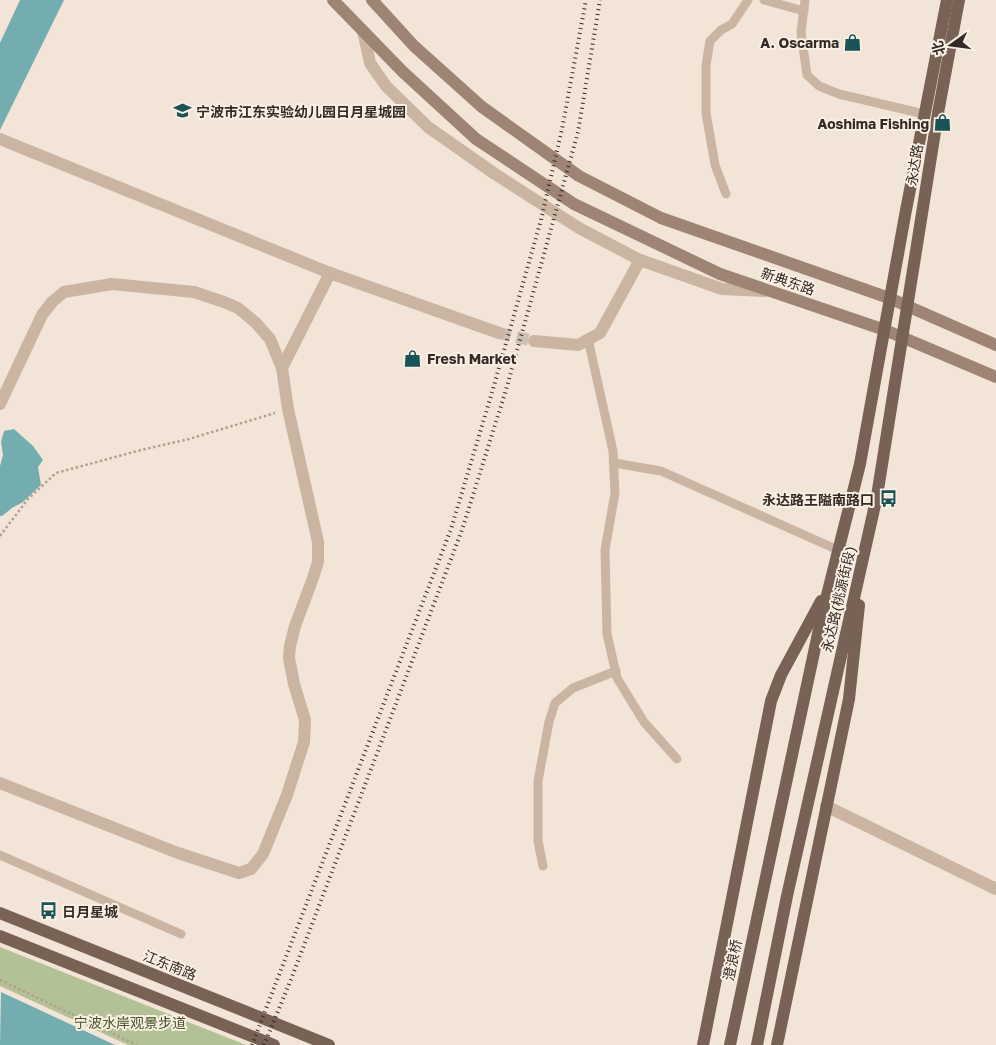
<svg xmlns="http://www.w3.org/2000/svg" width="996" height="1045" viewBox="0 0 996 1045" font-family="'Golos Text','Noto Sans SC',sans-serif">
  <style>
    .green { fill: #b2c196 }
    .water { fill: #74adb0 }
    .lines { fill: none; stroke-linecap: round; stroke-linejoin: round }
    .street-tunnel { stroke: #ccc0b3; stroke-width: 12; stroke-dasharray: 12 6; stroke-linecap: butt }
    .path { stroke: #b69f8c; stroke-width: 2.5; stroke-dasharray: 2.5 2.5; stroke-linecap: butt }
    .lane { stroke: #cab5a2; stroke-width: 9 }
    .street { stroke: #cab5a2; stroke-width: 12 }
    .secondary { stroke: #9e8474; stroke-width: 12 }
    .primary { stroke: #786155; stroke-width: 12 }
    .rail { stroke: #352a25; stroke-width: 4; stroke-dasharray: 1 4; stroke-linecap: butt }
    .labels { text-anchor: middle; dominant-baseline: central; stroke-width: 4; stroke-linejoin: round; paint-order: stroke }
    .poi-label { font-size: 14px; font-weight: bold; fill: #352a25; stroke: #faefe3; text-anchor: end }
    .street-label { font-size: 14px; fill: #352a25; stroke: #faefe3 }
    .park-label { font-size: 14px; fill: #435428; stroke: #faefe3 }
  </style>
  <rect width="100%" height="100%" fill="#f2e5d7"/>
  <polygon class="green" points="0,947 246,1045 128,1045 0,986"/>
  <g class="water">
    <polygon points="20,0 64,0 0,130 0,43"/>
    <polygon points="14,429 33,446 43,460 38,467 41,485 23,502 12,508 2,516 0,516 0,466 3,455 1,442 4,431"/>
    <polygon points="1,992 115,1045 0,1045"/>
  </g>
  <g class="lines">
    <polyline class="street-tunnel" points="499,333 534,341"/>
    <g class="path">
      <polyline points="0,536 28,499 56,473 141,450 189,439 275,413"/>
      <polyline points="0,980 137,1045"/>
    </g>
    <g class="lane">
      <polyline points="764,0 804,11"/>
      <polyline points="805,0 801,32 807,75 819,86 839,94 924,114"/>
      <polyline points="726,194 715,165 706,113 706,65 710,41 721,30 732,24 748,0"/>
      <polyline points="588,339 613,451 615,493 605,550 607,634 617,678 644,722 677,759"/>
      <polyline points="614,463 661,471 838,550"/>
      <polyline points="0,855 181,934"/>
      <polyline points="543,866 538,841 538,781 549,722 555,703 573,688 616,671"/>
    </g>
    <g class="street">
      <polyline points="363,31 370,63 386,86 428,127 495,174 579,228 640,260 722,289 765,291"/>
      <polyline points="0,139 330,273 499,333"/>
      <polyline points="534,341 578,345 600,333 640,260"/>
      <polyline points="282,368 330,273"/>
      <polyline points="0,404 42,315 52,302 64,292 112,284 194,292 224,302 238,308 256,323 270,339 282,368 288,409 318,542 318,562 313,578 295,626 290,646 289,658 294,684 305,720 304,742 287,795 263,854 251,869 239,873 178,853 0,783"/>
      <polyline points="826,806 996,889"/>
    </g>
    <g class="secondary">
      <polyline points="333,0 403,72 476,139 574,204 720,274 885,330 996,377"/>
      <polyline points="372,0 414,46 482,107 579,176 661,218 889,298 996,345"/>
    </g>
    <g class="primary">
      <polyline points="0,913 329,1045"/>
      <polyline points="0,936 274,1045"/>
      <polyline points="703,1045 771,701 781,675 821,601"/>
      <polyline points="730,1045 822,615 860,464 906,210 947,0"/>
      <polyline points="757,1045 787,896 877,496 938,113 959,0"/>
      <polyline points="777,1045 849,699 859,605"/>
    </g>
    <g class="rail">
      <polyline points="252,1045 451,529 493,389 541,220 562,129 586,0"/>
      <polyline points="264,1045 290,982 462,530 506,390 578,132 600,0"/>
    </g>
  </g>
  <defs>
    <symbol id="shop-bare" viewBox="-9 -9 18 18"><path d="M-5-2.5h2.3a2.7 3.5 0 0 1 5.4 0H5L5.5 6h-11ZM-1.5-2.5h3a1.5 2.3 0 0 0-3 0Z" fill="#195358" stroke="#faefe3" stroke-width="2.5" paint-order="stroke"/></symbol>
    <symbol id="school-bare" viewBox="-9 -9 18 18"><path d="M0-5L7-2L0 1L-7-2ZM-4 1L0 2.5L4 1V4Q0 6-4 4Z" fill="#195358" stroke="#faefe3" stroke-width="2.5" paint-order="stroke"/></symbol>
    <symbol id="bus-bare" viewBox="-9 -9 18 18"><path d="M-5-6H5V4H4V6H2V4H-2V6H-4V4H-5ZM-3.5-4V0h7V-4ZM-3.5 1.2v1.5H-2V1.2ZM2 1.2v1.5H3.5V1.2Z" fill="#195358" stroke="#faefe3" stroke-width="2.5" paint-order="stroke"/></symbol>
  </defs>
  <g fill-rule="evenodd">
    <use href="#shop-bare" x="840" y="30" width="25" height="25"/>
    <use href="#school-bare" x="170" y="98" width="25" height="25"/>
    <use href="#shop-bare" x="930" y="110" width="25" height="25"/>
    <use href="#shop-bare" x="400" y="346" width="25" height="25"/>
    <use href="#bus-bare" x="876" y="486" width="25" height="25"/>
    <use href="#bus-bare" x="36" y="898" width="25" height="25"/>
  </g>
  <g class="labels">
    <g class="poi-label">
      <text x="839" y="42">A. Oscarma</text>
      <text x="196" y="111" text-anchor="start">宁波市江东实验幼儿园日月星城园</text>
      <text x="929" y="123">Aoshima Fishing</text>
      <text x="427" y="358" text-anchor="start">Fresh Market</text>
      <text x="874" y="499">永达路王隘南路口</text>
      <text x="62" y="911" text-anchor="start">日月星城</text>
    </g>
    <g class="street-label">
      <text transform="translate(914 165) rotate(-81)">永达路</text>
      <text transform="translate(788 281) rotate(19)">新典东路</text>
      <text transform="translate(838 599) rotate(-77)">永达路(桃源街段)</text>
      <text transform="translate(732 960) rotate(-78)">澄浪桥</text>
      <text transform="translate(170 965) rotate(22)">江东南路</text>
    </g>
    <g class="park-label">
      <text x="130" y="1022">宁波水岸观景步道</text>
    </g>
  </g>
  <g transform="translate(951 45) rotate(256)" stroke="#faefe3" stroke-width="4" paint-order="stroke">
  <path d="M0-4L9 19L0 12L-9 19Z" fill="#352a25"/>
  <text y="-8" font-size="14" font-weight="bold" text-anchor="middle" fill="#352a25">北</text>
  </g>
</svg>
